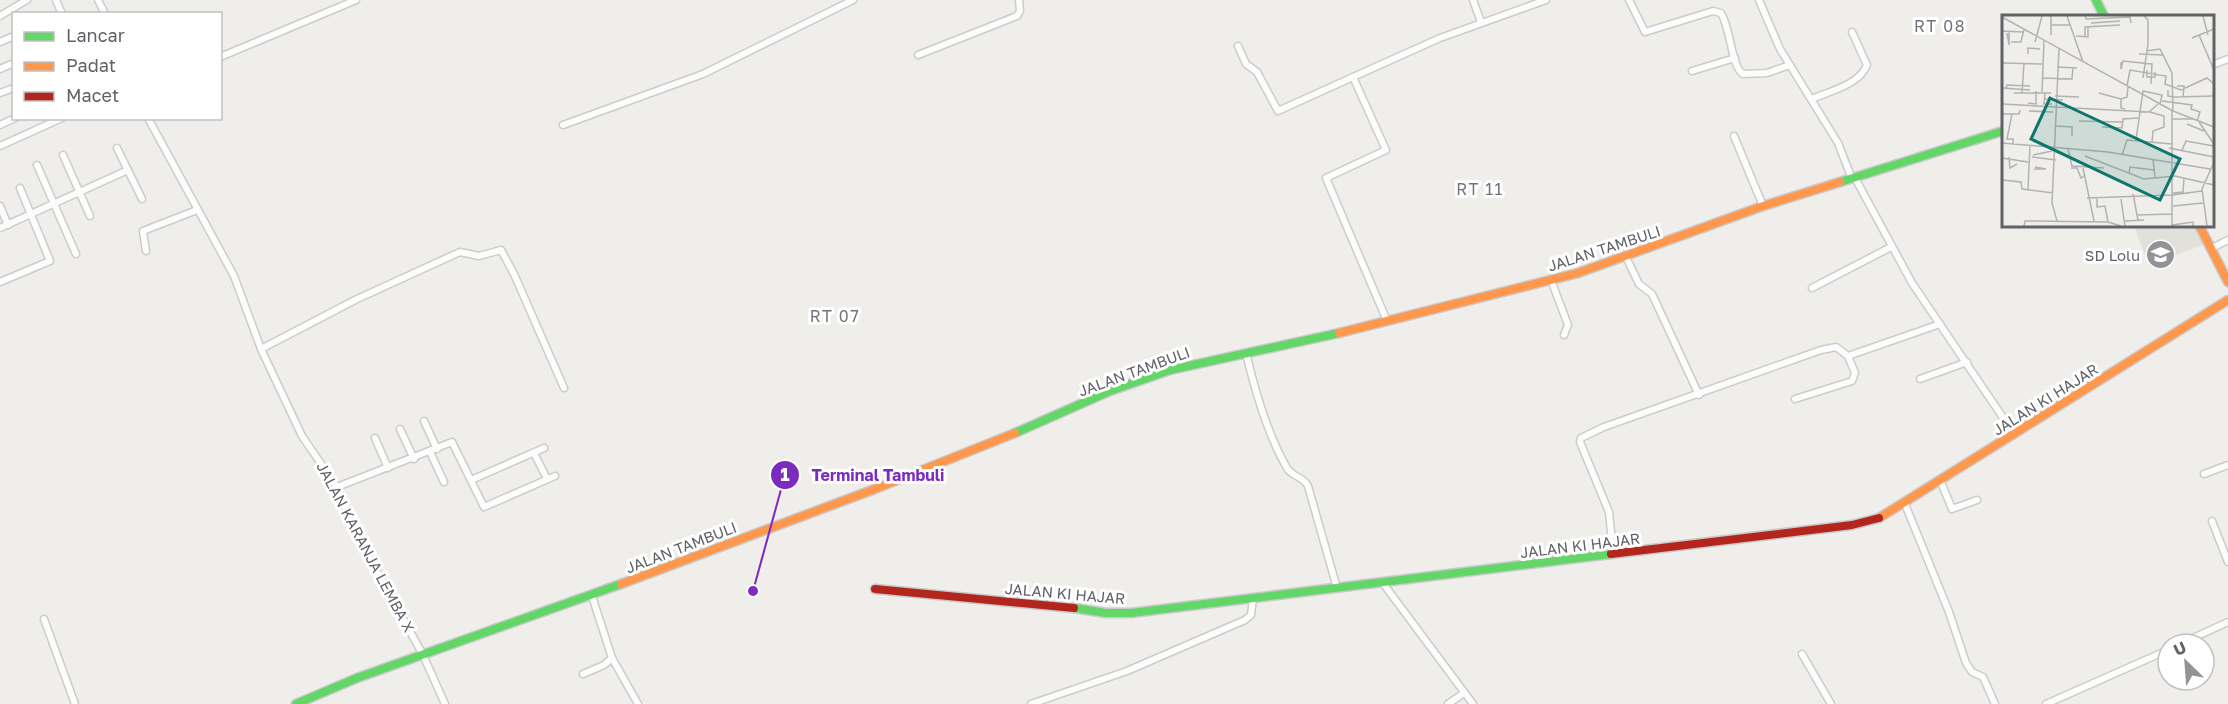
<svg xmlns="http://www.w3.org/2000/svg" width="2228" height="704" viewBox="0 0 2228 704" font-family="'Golos Text',sans-serif">
  <style>
    .education { fill: #e2e0da }
    .lines { fill: none; stroke-linecap: round; stroke-linejoin: round }
    .street-casing { stroke: #cbcccc; stroke-width: 9 }
    .fast-casing { stroke: #cacacb; stroke-width: 11 }
    .slow-casing { stroke: #cacacb; stroke-width: 11 }
    .jam-casing { stroke: #cacacb; stroke-width: 11 }
    .street { stroke: #fdfcfc; stroke-width: 6 }
    .fast { stroke: #63d668; stroke-width: 8 }
    .slow { stroke: #ff974d; stroke-width: 8 }
    .jam { stroke: #b3261e; stroke-width: 8 }
    .labels { text-anchor: middle; dominant-baseline: central; stroke-width: 6; stroke-linejoin: round; paint-order: stroke }
    .street-label { font-size: 15px; fill: #5f6368; stroke: #fff }
    .poi-label { font-size: 15px; fill: #5f6368; stroke: #fff; text-anchor: end }
    .neighbourhood-label { font-size: 16px; letter-spacing: 1.5px; fill: #70757a; stroke: #fff }
    .inset-road { fill: none; stroke: #b1b2b2; stroke-width: 1.5 }
    .view { fill: #0f766e; fill-opacity: 0.15; stroke: #0f766e; stroke-width: 3 }
    .inset-edge { fill: none; stroke: #5f6368; stroke-width: 3 }
    .leader { fill: none; stroke: #7b2cbf; stroke-width: 2 }
    .callout-dot { fill: #7b2cbf; stroke: #fff; stroke-width: 2 }
    .mark-label { font-size: 18px; text-anchor: middle; font-weight: bold; fill: #fff }
    .callout-label { font-size: 16px; text-anchor: middle; font-weight: bold; fill: #7b2cbf; stroke: #fff; stroke-width: 6; stroke-linejoin: round; paint-order: stroke }
  </style>
  <rect width="100%" height="100%" fill="#efeeea"/>
  <polygon class="education" points="2194,225 2203,245 2149,265 2134,226"/>
  <g class="lines">
    <defs>
      <g id="street">
        <polyline points="56,0 62,14"/>
        <polyline points="98,0 105,14"/>
        <polyline points="1473,0 1481,22"/>
        <path d="M 1629,0 L 1645,32 L 1713,11 L 1721,13 C 1731,29 1731,66 1743,74 L 1767,73 L 1790,65"/>
        <polyline points="1759,0 1780,49 1838,143 1852,179"/>
        <polyline points="0,16 27,0"/>
        <polyline points="0,42 14,36"/>
        <polyline points="1238,46 1246,64 1257,72 1278,111 1353,77"/>
        <polyline points="918,55 1017,16 1020,11 1019,0"/>
        <polyline points="220,57 356,0"/>
        <polyline points="2212,65 2228,59"/>
        <polyline points="0,69 14,63"/>
        <polyline points="1692,71 1735,58"/>
        <polyline points="0,93 14,88"/>
        <path d="M 1812,99 C 1830,91 1859,85 1867,65 L 1852,32"/>
        <polyline points="148,118 234,276 261,349 302,436 337,487 363,546 423,655 445,704"/>
        <polyline points="0,125 15,118"/>
        <polyline points="563,125 703,74 853,0"/>
        <polyline points="1734,136 1763,206"/>
        <polyline points="0,146 62,118"/>
        <polyline points="117,148 142,199"/>
        <polyline points="63,155 90,216"/>
        <polyline points="37,165 76,254"/>
        <polyline points="1855,178 1912,283 2014,434"/>
        <polyline points="0,206 8,225"/>
        <polyline points="0,228 128,170"/>
        <polyline points="2210,249 2228,240"/>
        <polyline points="146,251 143,231 197,210"/>
        <polyline points="1626,257 1639,284 1652,294 1699,395"/>
        <polyline points="1551,280 1568,325 1564,335"/>
        <polyline points="0,282 50,261 20,188"/>
        <polyline points="1812,288 1891,247"/>
        <polyline points="1387,321 1326,178 1386,150 1353,77 1440,38 1546,0"/>
        <polyline points="261,349 357,299 460,252 479,256 501,250 514,274 564,388"/>
        <path d="M 1246,353 C 1255,391 1267,434 1287,468 C 1292,477 1303,476 1308,486 L 1337,588"/>
        <polyline points="1920,379 1967,362"/>
        <polyline points="1795,399 1852,381 1855,373 1848,356"/>
        <polyline points="424,421 437,449"/>
        <polyline points="400,429 414,459"/>
        <polyline points="375,438 388,468"/>
        <polyline points="430,452 444,482"/>
        <polyline points="534,453 547,479"/>
        <polyline points="2204,474 2228,465"/>
        <polyline points="471,480 544,448"/>
        <polyline points="1941,482 1952,509 1977,500"/>
        <polyline points="337,487 452,442 484,507 555,476"/>
        <polyline points="1905,504 1949,612 1966,663 1972,672 1983,677 1995,704"/>
        <polyline points="2212,521 2228,562"/>
        <polyline points="1613,553 1609,512 1580,442 1581,438 1604,427 1821,350 1836,347 1848,356 1940,324"/>
        <polyline points="1382,582 1473,704"/>
        <polyline points="592,596 612,658 638,704"/>
        <polyline points="44,619 75,704"/>
        <polyline points="2180,644 2228,622"/>
        <polyline points="1802,654 1831,704"/>
        <polyline points="583,674 604,665 612,658"/>
        <polyline points="1031,704 1127,671 1245,620 1251,615 1253,598"/>
        <polyline points="1448,704 1464,693"/>
        <polyline points="2046,704 2168,650"/>
      </g>
      <g id="fast">
        <polyline points="2096,0 2104,16"/>
        <polyline points="1840,182 2003,131"/>
        <polyline points="1015,433 1110,391 1170,370 1339,333"/>
        <polyline points="1074,608 1106,613 1131,613 1611,554"/>
        <polyline points="296,704 357,678 621,584"/>
      </g>
      <g id="slow">
        <polyline points="2199,225 2228,282"/>
        <polyline points="1339,333 1578,273 1763,206 1840,182"/>
        <polyline points="1879,518 2228,300"/>
        <polyline points="621,584 875,489 1015,433"/>
      </g>
      <g id="jam">
        <polyline points="1611,554 1852,525 1879,518"/>
        <polyline points="875,589 1074,608"/>
      </g>
    </defs>
    <use href="#street" class="street-casing"/>
    <use href="#fast" class="fast-casing"/>
    <use href="#slow" class="slow-casing"/>
    <use href="#jam" class="jam-casing"/>
    <use href="#street" class="street"/>
    <use href="#fast" class="fast"/>
    <use href="#slow" class="slow"/>
    <use href="#jam" class="jam"/>
  </g>
  <defs>
    <symbol id="school-disc" viewBox="-11 -11 22 22"><circle r="9.5" fill="#919496" stroke="#fff"/><path d="M0-5L7-2L0 1L-7-2ZM-4 1L0 2.5L4 1V4Q0 6-4 4Z" fill="#fff"/></symbol>
  </defs>
  <g fill-rule="evenodd">
    <use href="#school-disc" x="2144" y="238" width="33" height="33"/>
  </g>
  <g class="labels">
    <g class="street-label">
      <text transform="translate(1604 248) rotate(-18)">JALAN TAMBULI</text>
      <text transform="translate(1134 371) rotate(-20)">JALAN TAMBULI</text>
      <text transform="translate(2045 399) rotate(-32)">JALAN KI HAJAR</text>
      <text transform="translate(1580 545) rotate(-7)">JALAN KI HAJAR</text>
      <text transform="translate(366 547) rotate(62)">JALAN KARANJA LEMBA X</text>
      <text transform="translate(681 547) rotate(-21)">JALAN TAMBULI</text>
      <text transform="translate(1065 593) rotate(5)">JALAN KI HAJAR</text>
    </g>
    <g class="poi-label">
      <text x="2140" y="255">SD Lolu</text>
    </g>
    <g class="neighbourhood-label">
      <text x="1940" y="26">RT 08</text>
      <text x="1480" y="189">RT 11</text>
      <text x="835" y="316">RT 07</text>
    </g>
  </g>
  <g transform="translate(2002 15)">
    <rect width="212" height="212" fill="#efeeea"/>
    <path class="inset-road" d="M 49,1 L 49,20M 65,1 L 81,47M 83,1 L 84,4 L 128,2 L 129,8M 201,1 L 206,20M 0,2 L 171,96M 89,8 L 118,6M 49,10 L 69,10M 0,16 L 21,17M 5,18 L 7,30 L 7,16M 197,20 L 212,55M 74,21 L 86,22 L 86,12M 83,22 L 83,12 L 118,10M 190,23 L 212,14M 9,27 L 19,27 L 22,14M 33,27 L 40,1M 144,36 L 158,34 L 170,58 L 171,96 L 212,112M 26,39 L 26,33 L 38,34M 137,39 L 161,40M 119,47 L 119,54 L 121,46 L 150,49 L 149,69M 0,48 L 40,49M 55,52 L 75,53M 145,55 L 145,62 L 153,62 L 153,57M 40,63 L 70,64 L 71,53M 141,63 L 146,29 L 146,5 L 142,1M 125,71 L 128,55 L 164,61 L 163,69 L 179,75 L 205,63 L 212,69M 175,71 L 182,71 L 181,82M 0,73 L 28,75M 4,74 L 5,70 L 28,71M 166,75 L 166,81 L 171,82 L 212,81M 12,78 L 49,78M 20,78 L 22,49M 40,78 L 42,25M 43,78 L 42,89 L 50,89M 97,78 L 119,84M 53,81 L 77,82M 42,84 L 61,85M 160,86 L 190,90 L 189,94 L 198,97 L 195,106M 26,88 L 34,89 L 34,76M 0,89 L 147,97 L 156,89M 123,94 L 119,93 L 119,84 L 125,82 L 126,72M 27,96 L 51,97M 148,97 L 162,101 L 162,112 L 151,116 L 150,127M 1,99 L 17,99 L 18,95M 10,99 L 5,124 L 11,124 L 11,129M 170,104 L 191,104M 77,106 L 120,107M 197,107 L 212,129M 185,109 L 202,116M 54,111 L 70,112 L 70,121M 100,112 L 120,113 L 121,104 L 136,103M 134,125 L 141,76 L 160,80 L 158,90M 0,128 L 106,137 L 208,154M 167,133 L 212,142M 66,134 L 70,151 L 102,153M 180,135 L 184,126 L 212,131M 31,140 L 50,136M 120,140 L 125,125 L 170,129M 83,141 L 142,164 L 173,161 L 212,170M 7,142 L 8,153 L 15,149M 30,142 L 54,145M 0,143 L 26,147M 151,144 L 153,163M 69,153 L 75,153 L 79,163 L 82,161M 81,153 L 92,206M 32,154 L 44,154 L 33,152M 127,159 L 128,152 L 152,155M 0,165 L 19,167 L 20,174 L 51,178M 26,174 L 28,130M 171,178 L 181,177 L 182,163M 131,179 L 136,205M 170,180 L 200,176M 95,182 L 95,192 L 103,191 L 106,207M 85,183 L 170,180M 119,184 L 123,211M 171,191 L 201,188M 136,200 L 170,199M 55,206 L 50,188 L 57,34M 123,206 L 142,205M 170,210 L 191,207 L 191,211M 22,211 L 23,206 L 106,207 L 119,211M 170,211 L 170,95M 205,211 L 200,174 L 212,147"/>
    <path class="view" d="M 48,83 L 178,144 L 158,185 L 29,124 Z"/>
    <rect width="212" height="212" class="inset-edge"/>
  </g>
  <path class="leader" d="M753 591L785 475"/>
  <g class="callout-dot">
    <circle cx="753" cy="591" r="6"/>
    <circle cx="785" cy="475" r="15"/>
  </g>
  <g class="mark-label">
    <text x="785" y="481">1</text>
  </g>
  <g class="callout-label">
    <text x="878" y="481">Terminal Tambuli</text>
  </g>
  <rect x="12" y="12" width="210" height="108" fill="#ffffff" stroke="#bfc1c3" stroke-width="1.5"/>
  <rect x="24" y="32" width="30" height="9" fill="#63d668" stroke="#bfc1c3" stroke-width="1.5"/>
  <text x="66" y="42" font-size="18" fill="#5f6368">Lancar</text>
  <rect x="24" y="62" width="30" height="9" fill="#ff974d" stroke="#bfc1c3" stroke-width="1.5"/>
  <text x="66" y="72" font-size="18" fill="#5f6368">Padat</text>
  <rect x="24" y="92" width="30" height="9" fill="#b3261e" stroke="#bfc1c3" stroke-width="1.5"/>
  <text x="66" y="102" font-size="18" fill="#5f6368">Macet</text>
  <g transform="translate(2186 662) rotate(335)"><circle r="28" fill="#ffffff" stroke="#bfc1c3" stroke-width="1.5"/>
  <path d="M0-4.5L10 22L0 15L-10 22Z" fill="#919496"/>
  <text y="-9" font-size="16" font-weight="bold" text-anchor="middle" fill="#5f6368">U</text>
  </g>
</svg>
